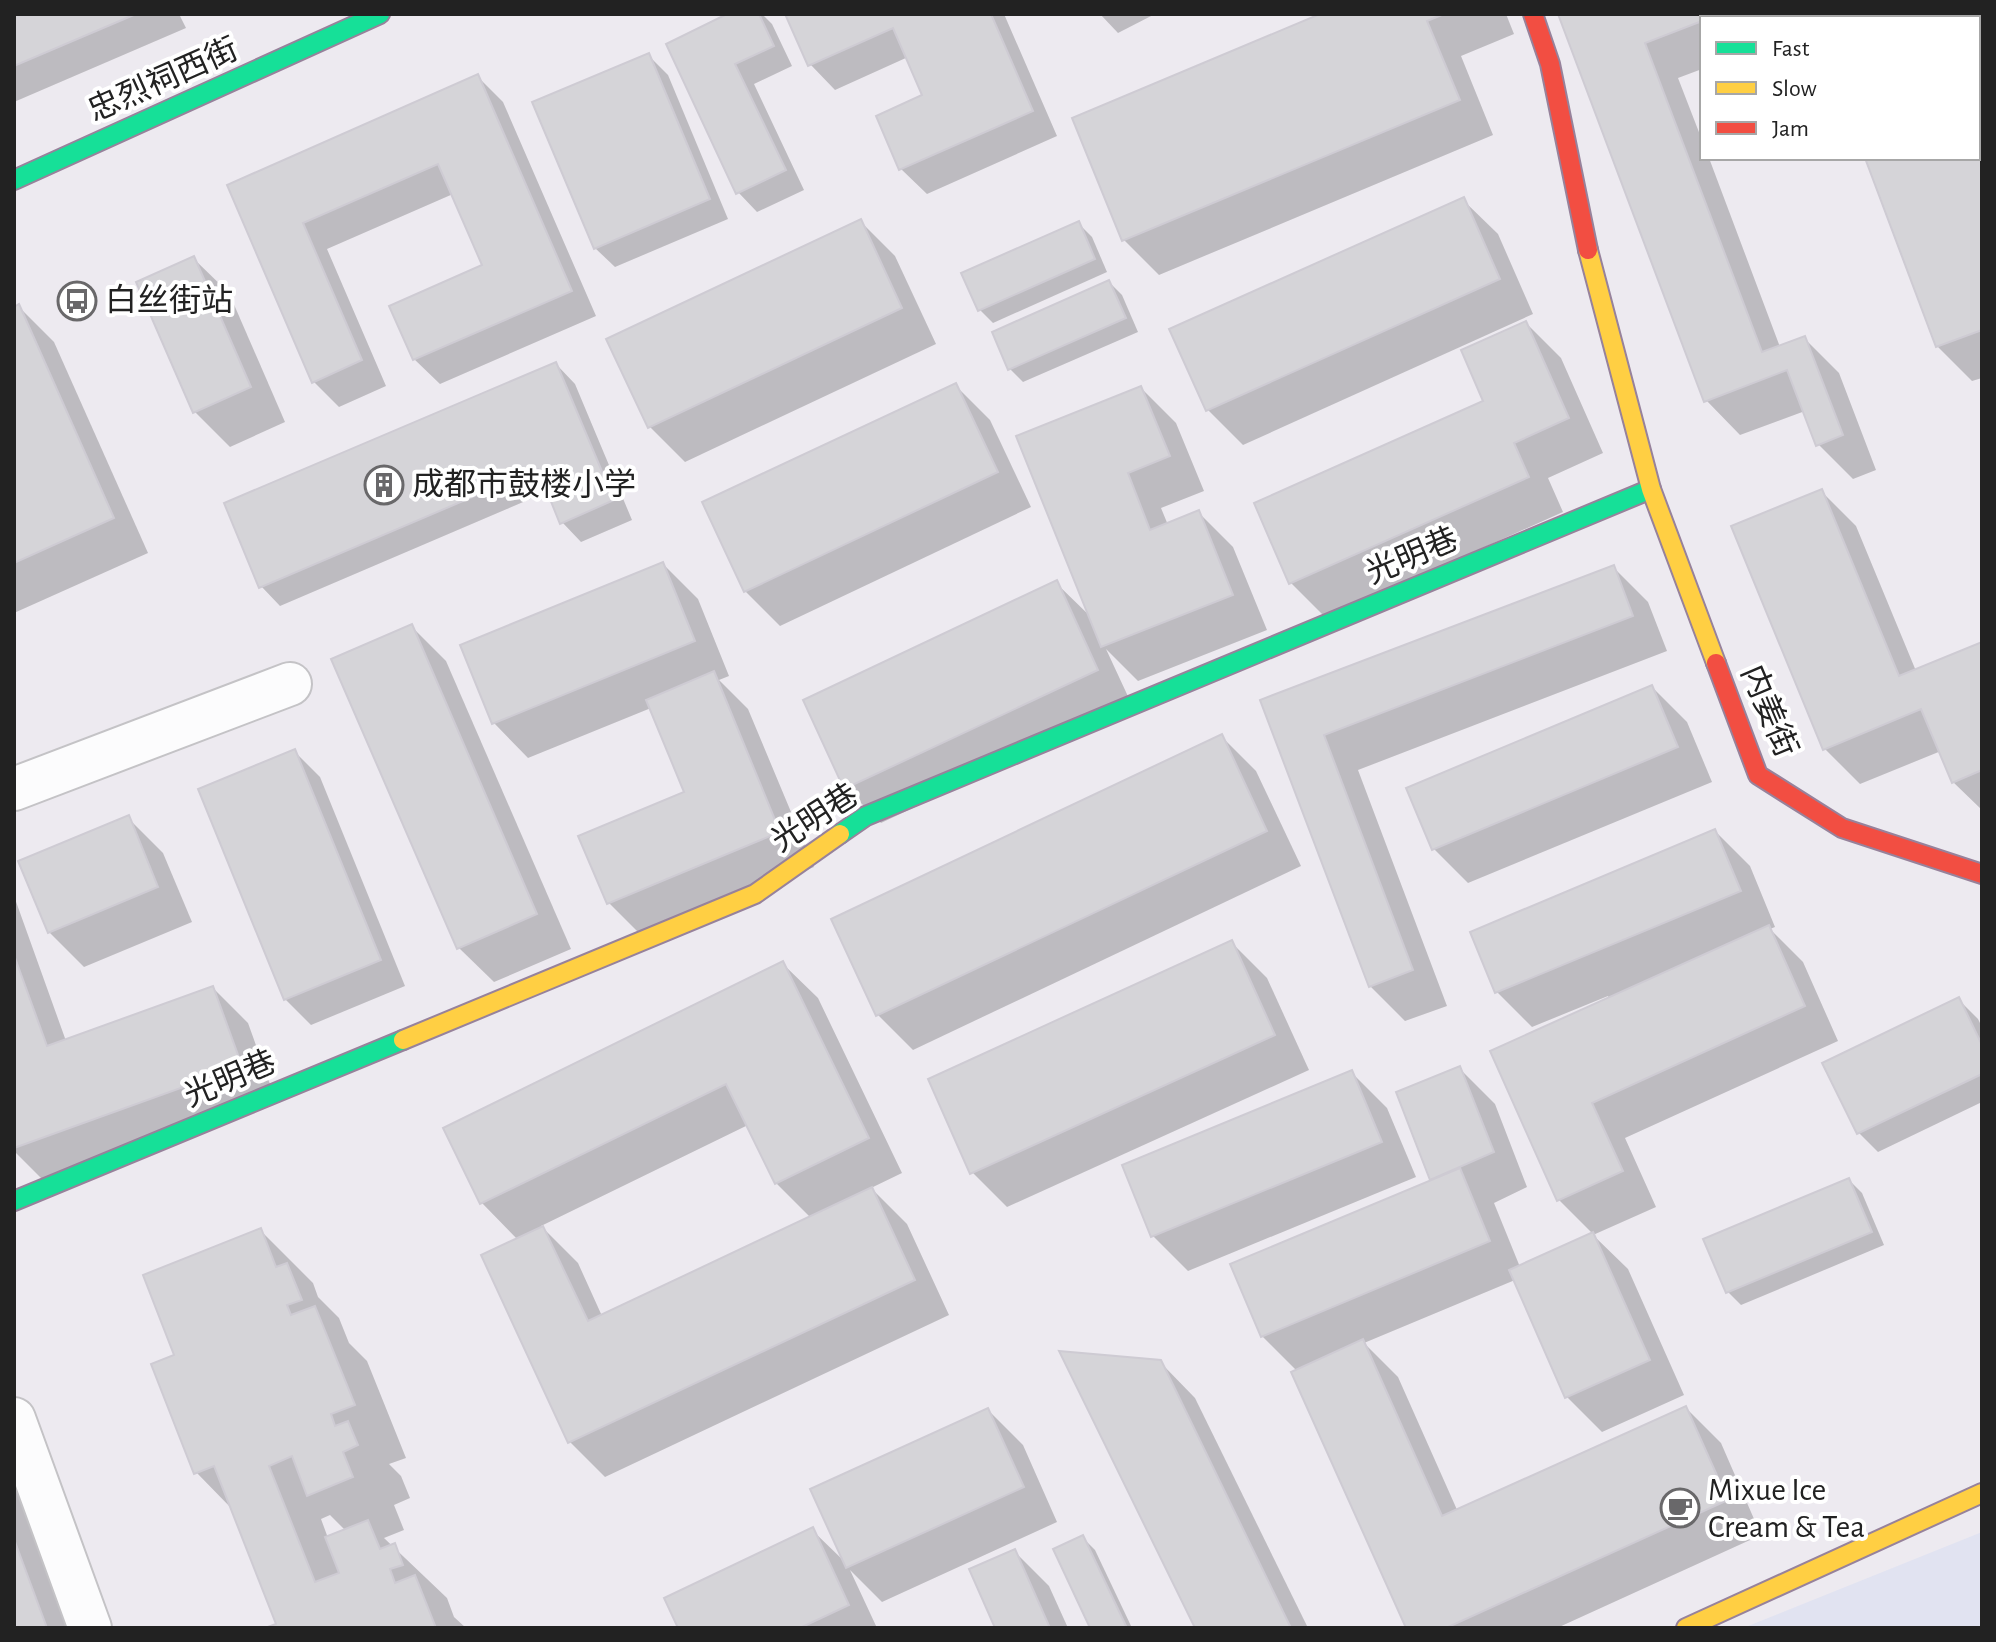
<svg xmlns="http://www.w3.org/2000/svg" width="1996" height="1642" viewBox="0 0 1996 1642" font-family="'Alegreya Sans','Noto Sans SC',sans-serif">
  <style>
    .commercial { fill: #e1e3f1 }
    .shadow { fill: #0003; fill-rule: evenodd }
    .building { fill: #d5d4d8; stroke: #cecbd3; stroke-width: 2 }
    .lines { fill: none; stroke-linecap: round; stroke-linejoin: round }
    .street-casing { stroke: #c4c3c6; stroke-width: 46 }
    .fast-casing { stroke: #97829b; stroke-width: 22 }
    .slow-casing { stroke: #97829b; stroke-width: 22 }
    .jam-casing { stroke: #97829b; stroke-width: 22 }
    .street { stroke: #fcfcfd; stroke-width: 42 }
    .fast { stroke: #16e098; stroke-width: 18 }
    .slow { stroke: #ffcf43; stroke-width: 18 }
    .jam { stroke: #f24e42; stroke-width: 18 }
    .labels { text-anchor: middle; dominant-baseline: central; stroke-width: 8; stroke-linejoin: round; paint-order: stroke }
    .street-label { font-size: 32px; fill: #222; stroke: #fff }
    .poi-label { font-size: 32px; fill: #222; stroke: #fff; text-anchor: start }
  </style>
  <rect width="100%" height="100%" fill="#edeaf0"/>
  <polygon class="commercial" points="1982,1532 1982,1628 1743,1628"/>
  <g class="shadow">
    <polygon points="14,14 179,14 186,28 14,102"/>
    <polygon points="732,14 762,14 772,24 792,66 754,84 804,190 757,212 738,192"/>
    <polygon points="787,14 1004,14 1057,136 927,194 901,169 925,96 908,57 835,90 810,64"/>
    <polygon points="1100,14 1155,14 1118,33"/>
    <polygon points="1326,14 1506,14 1514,34 1461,56 1493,135 1159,275 1124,240"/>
    <polygon points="1560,14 1739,14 1740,18 1702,18 1702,69 1678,78 1702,140 1702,158 1709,158 1780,347 1804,338 1839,373 1876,470 1853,479 1818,444 1805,411 1740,435 1706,400"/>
    <polygon points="1862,14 1982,14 1982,378 1972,381 1937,346 1867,158 1978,158 1978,18 1852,18"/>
    <polygon points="648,55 668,75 728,219 615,267 595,248"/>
    <polygon points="478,77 503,102 596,316 440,384 414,359 484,267 453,194 327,249 386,386 339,407 314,382 229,186"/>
    <polygon points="1463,200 1498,234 1533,314 1243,445 1208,410"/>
    <polygon points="860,221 895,256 936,344 685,462 650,427"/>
    <polygon points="1079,224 1092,237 1107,272 993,323 980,310"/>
    <polygon points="194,259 229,293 285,422 230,447 195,412"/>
    <polygon points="1109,282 1122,295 1138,332 1023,382 1010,369 994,333"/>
    <polygon points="19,307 54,342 148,553 14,613 14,309"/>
    <polygon points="1526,323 1561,358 1603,453 1548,478 1563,512 1326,618 1291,583 1486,402"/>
    <polygon points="556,364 575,384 632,520 581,542 562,522 549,491 280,606 261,586"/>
    <polygon points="955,385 990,420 1031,507 780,626 745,591"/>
    <polygon points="1141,388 1176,423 1204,491 1161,508 1168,525 1198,512 1233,547 1267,630 1138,681 1106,649 1132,705 881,823 846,788 805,701 1056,583 1092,618"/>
    <polygon points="1821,491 1856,526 1916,671 1982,644 1982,810 1953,782 1941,751 1860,784 1825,749 1734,527"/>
    <polygon points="663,564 698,599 729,676 719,680 748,709 814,867 644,938 609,903 687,793 651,708 528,758 494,723"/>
    <polygon points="1613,567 1648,602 1667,651 1358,770 1447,1006 1405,1021 1370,986 1263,701"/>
    <polygon points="411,626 446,661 571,949 494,982 459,948"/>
    <polygon points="1652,687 1687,722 1712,782 1468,883 1433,848"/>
    <polygon points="1221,736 1256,771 1301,866 913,1050 878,1015"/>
    <polygon points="295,752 320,777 405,986 311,1025 285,999"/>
    <polygon points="128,818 163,853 192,922 84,967 49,932"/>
    <polygon points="1715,831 1750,866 1775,927 1770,929 1803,962 1838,1041 1625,1138 1656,1207 1593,1235 1628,1269 1684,1395 1602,1432 1567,1397 1515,1280 1364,1343 1398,1377 1458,1512 1686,1408 1721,1443 1761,1535 1557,1628 1408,1628 1297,1371 1262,1336 1433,1181 1399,1093 1460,1069 1495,1104 1527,1187 1494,1203 1520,1267 1593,1234 1559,1200 1609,999 1608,996 1532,1027 1497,992 1472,933"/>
    <polygon points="14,896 66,1041 213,988 248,1023 276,1101 46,1183 14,1151"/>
    <polygon points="1232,943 1267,978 1309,1070 1007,1207 972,1172"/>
    <path d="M 783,964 L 818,998 L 902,1173 L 871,1188 L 907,1224 L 949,1315 L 605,1477 L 570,1442 L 518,1240 L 482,1203 L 446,1128 ZM 748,1125 L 776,1183 L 811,1218 L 602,1316 L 578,1263 L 541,1226 Z"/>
    <polygon points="1958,999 1978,1019 1982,1027 1982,1102 1878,1152 1859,1133"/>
    <polygon points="1352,1073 1387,1108 1416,1177 1188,1271 1153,1236"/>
    <polygon points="1849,1180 1862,1193 1884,1245 1741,1305 1728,1292"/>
    <path d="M 260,1230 L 313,1283 L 318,1297 L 339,1318 L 349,1343 L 367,1361 L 406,1458 L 389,1464 L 401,1476 L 410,1498 L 394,1505 L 404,1530 L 384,1538 L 447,1598 L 454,1617 L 466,1628 L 271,1628 L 279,1625 L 233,1510 L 196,1472 L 177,1356 ZM 330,1515 L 346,1531 L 328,1538 L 321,1519 Z"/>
    <polygon points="1160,1362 1195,1398 1308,1628 1197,1628"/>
    <polygon points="988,1410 1023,1445 1057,1522 882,1602 850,1570 877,1628 681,1628 812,1530 845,1562"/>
    <polygon points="14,1489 18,1493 67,1628 14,1628"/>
    <polygon points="1082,1537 1095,1550 1132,1628 1092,1628"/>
    <polygon points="1014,1551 1049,1586 1068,1628 997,1628"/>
  </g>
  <g class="building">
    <polygon points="14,14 136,14 14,66"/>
    <polygon points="727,14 759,14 774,46 735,64 786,170 736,194 666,44"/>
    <polygon points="785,14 991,14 1033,111 899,170 876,116 922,95 893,28 808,66"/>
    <polygon points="1320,14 1444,14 1427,21 1460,100 1122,241 1072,118"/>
    <polygon points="1558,14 1719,14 1711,18 1702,18 1702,21 1645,43 1762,352 1805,336 1843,435 1816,446 1787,370 1704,402"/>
    <polygon points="1857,14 1982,14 1982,330 1936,347 1865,158 1978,158 1978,18 1846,18"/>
    <polygon points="649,53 710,199 594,249 532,102"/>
    <polygon points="478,74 572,291 413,360 389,306 482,265 438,164 303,223 362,360 312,383 227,185"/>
    <polygon points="1464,197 1500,279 1206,411 1169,329"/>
    <polygon points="861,219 902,308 648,428 606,339"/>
    <polygon points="1079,221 1095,259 978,311 961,273"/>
    <polygon points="194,256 251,387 193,413 136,282"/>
    <polygon points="1109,280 1126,318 1008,370 992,332"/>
    <polygon points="19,304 114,518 14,563 14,307"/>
    <polygon points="1526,321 1569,418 1514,443 1529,477 1289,584 1254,503 1483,401 1461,350"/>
    <polygon points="556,362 614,500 560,524 538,469 259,588 224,503"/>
    <polygon points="956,383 998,472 744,592 702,502"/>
    <polygon points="1141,386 1170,456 1128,473 1150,530 1199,510 1233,595 1101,647 1016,436"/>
    <polygon points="1822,489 1899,676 1982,642 1982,770 1952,783 1921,709 1823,750 1731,526"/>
    <polygon points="663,562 695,641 492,724 460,645"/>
    <polygon points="1614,565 1633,616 1324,735 1413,970 1369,987 1260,700"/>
    <polygon points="1057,580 1098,670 844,789 803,700"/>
    <polygon points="412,624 537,914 457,949 331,659"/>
    <polygon points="714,671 780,832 607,904 578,836 684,792 646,700"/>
    <polygon points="1652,685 1678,747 1432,850 1406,788"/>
    <polygon points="1222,734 1267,831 876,1016 831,919"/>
    <polygon points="295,749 381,960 284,1000 198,789"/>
    <polygon points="129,815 158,887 48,933 18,861"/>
    <polygon points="1715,829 1741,891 1495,993 1470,932"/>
    <polygon points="1769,925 1805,1006 1592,1103 1623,1171 1557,1201 1490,1051"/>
    <polygon points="1232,940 1275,1035 970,1174 928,1079"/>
    <polygon points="14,955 47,1046 213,986 242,1066 14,1148"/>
    <polygon points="783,961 869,1138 775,1184 726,1084 480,1204 443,1128"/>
    <polygon points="1959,997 1982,1045 1982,1074 1857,1134 1822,1063"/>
    <polygon points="1460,1066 1494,1152 1430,1180 1396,1092"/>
    <polygon points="1352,1070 1382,1142 1151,1237 1122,1165"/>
    <polygon points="1460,1168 1490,1241 1261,1337 1230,1264"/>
    <polygon points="1849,1178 1872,1232 1726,1293 1703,1239"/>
    <polygon points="872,1187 915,1280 568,1443 481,1255 543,1226 588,1321"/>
    <polygon points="261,1228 276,1267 287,1263 302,1300 287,1305 291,1315 315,1306 355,1405 331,1414 335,1426 348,1421 358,1445 343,1452 353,1477 307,1496 292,1456 269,1466 315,1582 339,1573 325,1537 368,1520 380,1549 395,1543 403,1565 390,1569 395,1583 415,1575 436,1628 265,1628 276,1624 214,1466 194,1474 151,1364 174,1355 143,1275"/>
    <polygon points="1593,1232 1650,1360 1565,1398 1509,1270"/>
    <polygon points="1363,1339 1442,1516 1686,1406 1728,1500 1446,1628 1406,1628 1291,1372"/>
    <polygon points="1059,1351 1161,1360 1291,1628 1195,1628"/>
    <polygon points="988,1408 1024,1487 846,1568 810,1489"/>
    <polygon points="813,1527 849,1605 800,1628 678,1628 664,1598"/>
    <polygon points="1083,1535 1127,1628 1090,1628 1053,1549"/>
    <polygon points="14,1539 47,1628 14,1628"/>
    <polygon points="1015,1549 1050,1628 995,1628 969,1569"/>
  </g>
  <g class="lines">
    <defs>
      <g id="street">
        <polyline points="14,789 290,684"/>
        <polyline points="14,1419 90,1628"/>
      </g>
      <g id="fast">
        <polyline points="14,180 380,14"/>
        <polyline points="840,834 866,816 1651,489"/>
        <polyline points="14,1201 403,1040"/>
      </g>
      <g id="slow">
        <polyline points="1588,250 1651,489 1716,663"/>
        <polyline points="403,1040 755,894 840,834"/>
        <polyline points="1686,1628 1982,1493"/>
      </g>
      <g id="jam">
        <polyline points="1533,14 1550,64 1588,250"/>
        <polyline points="1716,663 1758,775 1842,828 1982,874"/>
      </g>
    </defs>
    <use href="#street" class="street-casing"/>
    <use href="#fast" class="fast-casing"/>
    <use href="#slow" class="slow-casing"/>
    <use href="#jam" class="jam-casing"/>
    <use href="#street" class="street"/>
    <use href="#fast" class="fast"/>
    <use href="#slow" class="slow"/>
    <use href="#jam" class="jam"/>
  </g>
  <defs>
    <symbol id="bus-ring" viewBox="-11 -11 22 22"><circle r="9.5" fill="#fff" stroke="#69686a" stroke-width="1.5"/><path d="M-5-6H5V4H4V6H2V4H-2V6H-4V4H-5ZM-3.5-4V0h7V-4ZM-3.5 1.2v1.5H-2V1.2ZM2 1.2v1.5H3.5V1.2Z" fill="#69686a"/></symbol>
    <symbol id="building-ring" viewBox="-11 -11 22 22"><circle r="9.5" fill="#fff" stroke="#69686a" stroke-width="1.5"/><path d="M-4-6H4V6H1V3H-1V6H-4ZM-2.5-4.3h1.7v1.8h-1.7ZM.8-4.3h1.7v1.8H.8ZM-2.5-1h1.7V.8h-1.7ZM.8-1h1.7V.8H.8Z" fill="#69686a"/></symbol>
    <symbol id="cafe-ring" viewBox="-11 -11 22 22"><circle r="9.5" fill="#fff" stroke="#69686a" stroke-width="1.5"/><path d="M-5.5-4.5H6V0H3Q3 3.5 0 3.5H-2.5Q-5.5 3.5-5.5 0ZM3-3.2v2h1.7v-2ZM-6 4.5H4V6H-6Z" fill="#69686a"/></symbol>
  </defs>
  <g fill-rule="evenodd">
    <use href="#bus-ring" x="55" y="279" width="44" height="44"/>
    <use href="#building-ring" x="362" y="463" width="44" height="44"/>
    <use href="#cafe-ring" x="1658" y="1486" width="44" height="44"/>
  </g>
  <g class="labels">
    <g class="street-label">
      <text transform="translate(163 80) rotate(-24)">忠烈祠西街</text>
      <text transform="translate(1412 556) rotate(-23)">光明巷</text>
      <text transform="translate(1769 711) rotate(67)">内姜街</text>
      <text transform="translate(815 818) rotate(-33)">光明巷</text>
      <text transform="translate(230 1079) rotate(-23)">光明巷</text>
    </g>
    <g class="poi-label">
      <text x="105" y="301">白丝街站</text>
      <text x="412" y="485">成都市鼓楼小学</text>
      <text x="1708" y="1490">Mixue Ice<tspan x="1708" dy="37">Cream &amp; Tea</tspan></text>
    </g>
  </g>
  <rect width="1996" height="1642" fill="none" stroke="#222222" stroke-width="32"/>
  <rect x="1700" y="16" width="280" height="144" fill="#ffffff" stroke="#a7a7a7" stroke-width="2"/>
  <rect x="1716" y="42" width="40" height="12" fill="#16e098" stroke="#a7a7a7" stroke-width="2"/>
  <text x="1772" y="56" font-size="24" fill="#222222">Fast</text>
  <rect x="1716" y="82" width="40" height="12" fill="#ffcf43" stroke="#a7a7a7" stroke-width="2"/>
  <text x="1772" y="96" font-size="24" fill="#222222">Slow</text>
  <rect x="1716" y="122" width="40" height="12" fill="#f24e42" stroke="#a7a7a7" stroke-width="2"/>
  <text x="1772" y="136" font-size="24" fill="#222222">Jam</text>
</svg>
